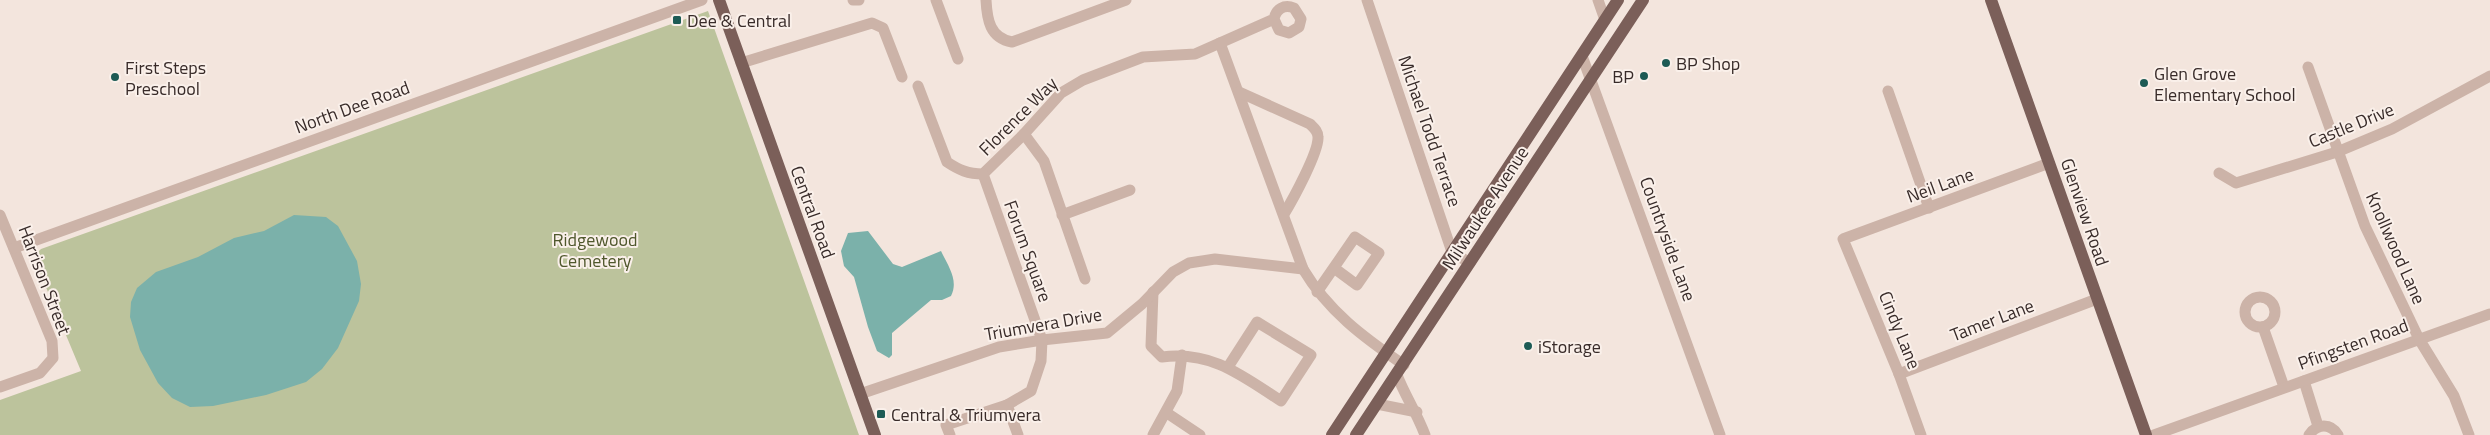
<svg xmlns="http://www.w3.org/2000/svg" width="2490" height="435" viewBox="0 0 2490 435" font-family="'Titillium Web',sans-serif">
  <style>
    .green { fill: #bcc39c }
    .water { fill: #7bb1aa }
    .lines { fill: none; stroke-linecap: round; stroke-linejoin: round }
    .minor { stroke: #ccb3a8; stroke-width: 11 }
    .major { stroke: #7b5f59; stroke-width: 12 }
    .poi-dot { fill: #1d5b55; stroke: #faf0ea; stroke-width: 2 }
    .labels { text-anchor: middle; dominant-baseline: central; stroke-width: 4; stroke-linejoin: round; paint-order: stroke }
    .poi-label { font-size: 18px; fill: #382b29; stroke: #faf0ea; text-anchor: start }
    .street-label { font-size: 18px; fill: #382b29; stroke: #faf0ea }
    .park-label { font-size: 18px; fill: #4f572c; stroke: #faf0ea }
  </style>
  <rect width="100%" height="100%" fill="#f3e5dd"/>
  <polygon class="green" points="708,11 859,435 0,435 0,400 81,371 35,261 37,253 41,249"/>
  <g class="water">
    <polygon points="294,215 326,217 338,226 357,261 361,284 359,301 338,348 322,369 306,382 266,395 213,406 190,407 172,398 158,383 140,350 130,317 131,302 137,288 156,272 198,257 234,238 264,231"/>
    <path d="M 868,231 L 893,264 L 902,267 L 941,251 C 948,266 959,280 951,296 L 942,300 L 931,300 L 892,333 L 892,355 L 889,358 L 877,351 L 868,327 L 854,277 L 844,266 L 841,251 L 848,233 Z"/>
  </g>
  <g class="lines">
    <g class="minor">
      <polyline points="853,0 859,0"/>
      <polyline points="936,0 958,59"/>
      <path d="M 986,0 C 987,20 990,38 1012,42 L 1126,0"/>
      <polyline points="1367,0 1452,252 1470,263"/>
      <polyline points="1598,0 1605,20"/>
      <path d="M 1220,43 L 1303,269 C 1328,311 1363,337 1404,365"/>
      <polyline points="1582,56 1720,435"/>
      <polyline points="741,63 872,23 883,28 902,77"/>
      <polyline points="2308,67 2365,226 2419,339 2454,396 2469,435"/>
      <path d="M 918,86 L 947,162 C 959,170 968,174 983,174 L 1024,134 L 1061,93 L 1083,80 L 1143,57 L 1195,54 L 1274,19 C 1276,9 1284,4 1294,8 L 1301,19 L 1299,27 L 1289,33 L 1279,30 L 1274,19"/>
      <polyline points="1888,91 1929,208"/>
      <path d="M 1239,92 L 1310,124 C 1314,128 1318,131 1318,137 C 1319,152 1292,201 1284,214"/>
      <polyline points="1024,134 1044,161 1085,279"/>
      <polyline points="2219,173 2236,183 2337,152 2392,129 2490,76"/>
      <polyline points="0,215 52,341 53,358 40,373 0,387"/>
      <polyline points="1062,215 1130,190"/>
      <polyline points="14,248 702,0"/>
      <path d="M 1153,292 L 1151,346 L 1162,357 C 1212,351 1241,375 1281,401 L 1311,355 L 1257,322 L 1228,367"/>
      <polyline points="1317,292 1355,237 1379,253 1357,285 1334,268"/>
      <circle cx="2260" cy="312" r="15"/>
      <polyline points="2263,327 2284,387"/>
      <polyline points="1899,374 2097,299"/>
      <path d="M 1397,375 C 1405,396 1417,413 1425,435"/>
      <polyline points="2304,381 2318,426"/>
      <polyline points="860,394 999,347 1042,340 1107,333 1142,304 1173,272 1189,263 1215,259 1303,269"/>
      <polyline points="1377,404 1417,412"/>
      <polyline points="1007,405 1018,435"/>
      <polyline points="1167,413 1200,435"/>
      <polyline points="950,435 946,425 1007,405 1031,391 1041,361 1042,340 983,174"/>
      <polyline points="1153,435 1177,391 1182,355"/>
      <polyline points="1921,435 1899,374 1843,239 2049,163"/>
      <polyline points="2154,435 2490,314"/>
      <path d="M 2309,435 C 2317,423 2331,423 2338,435"/>
    </g>
    <g class="major">
      <polyline points="719,0 875,435"/>
      <polyline points="1991,0 2146,435"/>
      <polyline points="1332,435 1618,0"/>
      <polyline points="1356,435 1643,0"/>
    </g>
  </g>
  <g class="poi-dot">
    <rect x="672" y="15" width="10" height="10" rx="2.5"/>
    <circle cx="1666" cy="63" r="5"/>
    <circle cx="1644" cy="76" r="5"/>
    <circle cx="115" cy="77" r="5"/>
    <circle cx="2144" cy="83" r="5"/>
    <circle cx="1528" cy="346" r="5"/>
    <rect x="876" y="409" width="10" height="10" rx="2.5"/>
  </g>
  <g class="labels">
    <g class="poi-label">
      <text x="687" y="20">Dee &amp; Central</text>
      <text x="1676" y="63">BP Shop</text>
      <text x="125" y="67">First Steps<tspan x="125" dy="21">Preschool</tspan></text>
      <text x="2154" y="73">Glen Grove<tspan x="2154" dy="21">Elementary School</tspan></text>
      <text x="1634" y="76" text-anchor="end">BP</text>
      <text x="1538" y="346">iStorage</text>
      <text x="891" y="414">Central &amp; Triumvera</text>
    </g>
    <g class="street-label">
      <text transform="translate(352 107) rotate(-20)">North Dee Road</text>
      <text transform="translate(1018 116) rotate(-45)">Florence Way</text>
      <text transform="translate(2351 125) rotate(-22)">Castle Drive</text>
      <text transform="translate(1430 131) rotate(71)">Michael Todd Terrace</text>
      <text transform="translate(1940 185) rotate(-20)">Neil Lane</text>
      <text transform="translate(1485 208) rotate(-57)">Milwaukee Avenue</text>
      <text transform="translate(813 212) rotate(70)">Central Road</text>
      <text transform="translate(2085 212) rotate(71)">Glenview Road</text>
      <text transform="translate(1668 239) rotate(70)">Countryside Lane</text>
      <text transform="translate(2396 248) rotate(66)">Knollwood Lane</text>
      <text transform="translate(1028 251) rotate(70)">Forum Square</text>
      <text transform="translate(45 280) rotate(69)">Harrison Street</text>
      <text transform="translate(1992 320) rotate(-21)">Tamer Lane</text>
      <text transform="translate(1043 324) rotate(-10)">Triumvera Drive</text>
      <text transform="translate(1900 330) rotate(68)">Cindy Lane</text>
      <text transform="translate(2353 344) rotate(-20)">Pfingsten Road</text>
    </g>
    <g class="park-label">
      <text x="595" y="239">Ridgewood<tspan x="595" dy="21">Cemetery</tspan></text>
    </g>
  </g>
</svg>
